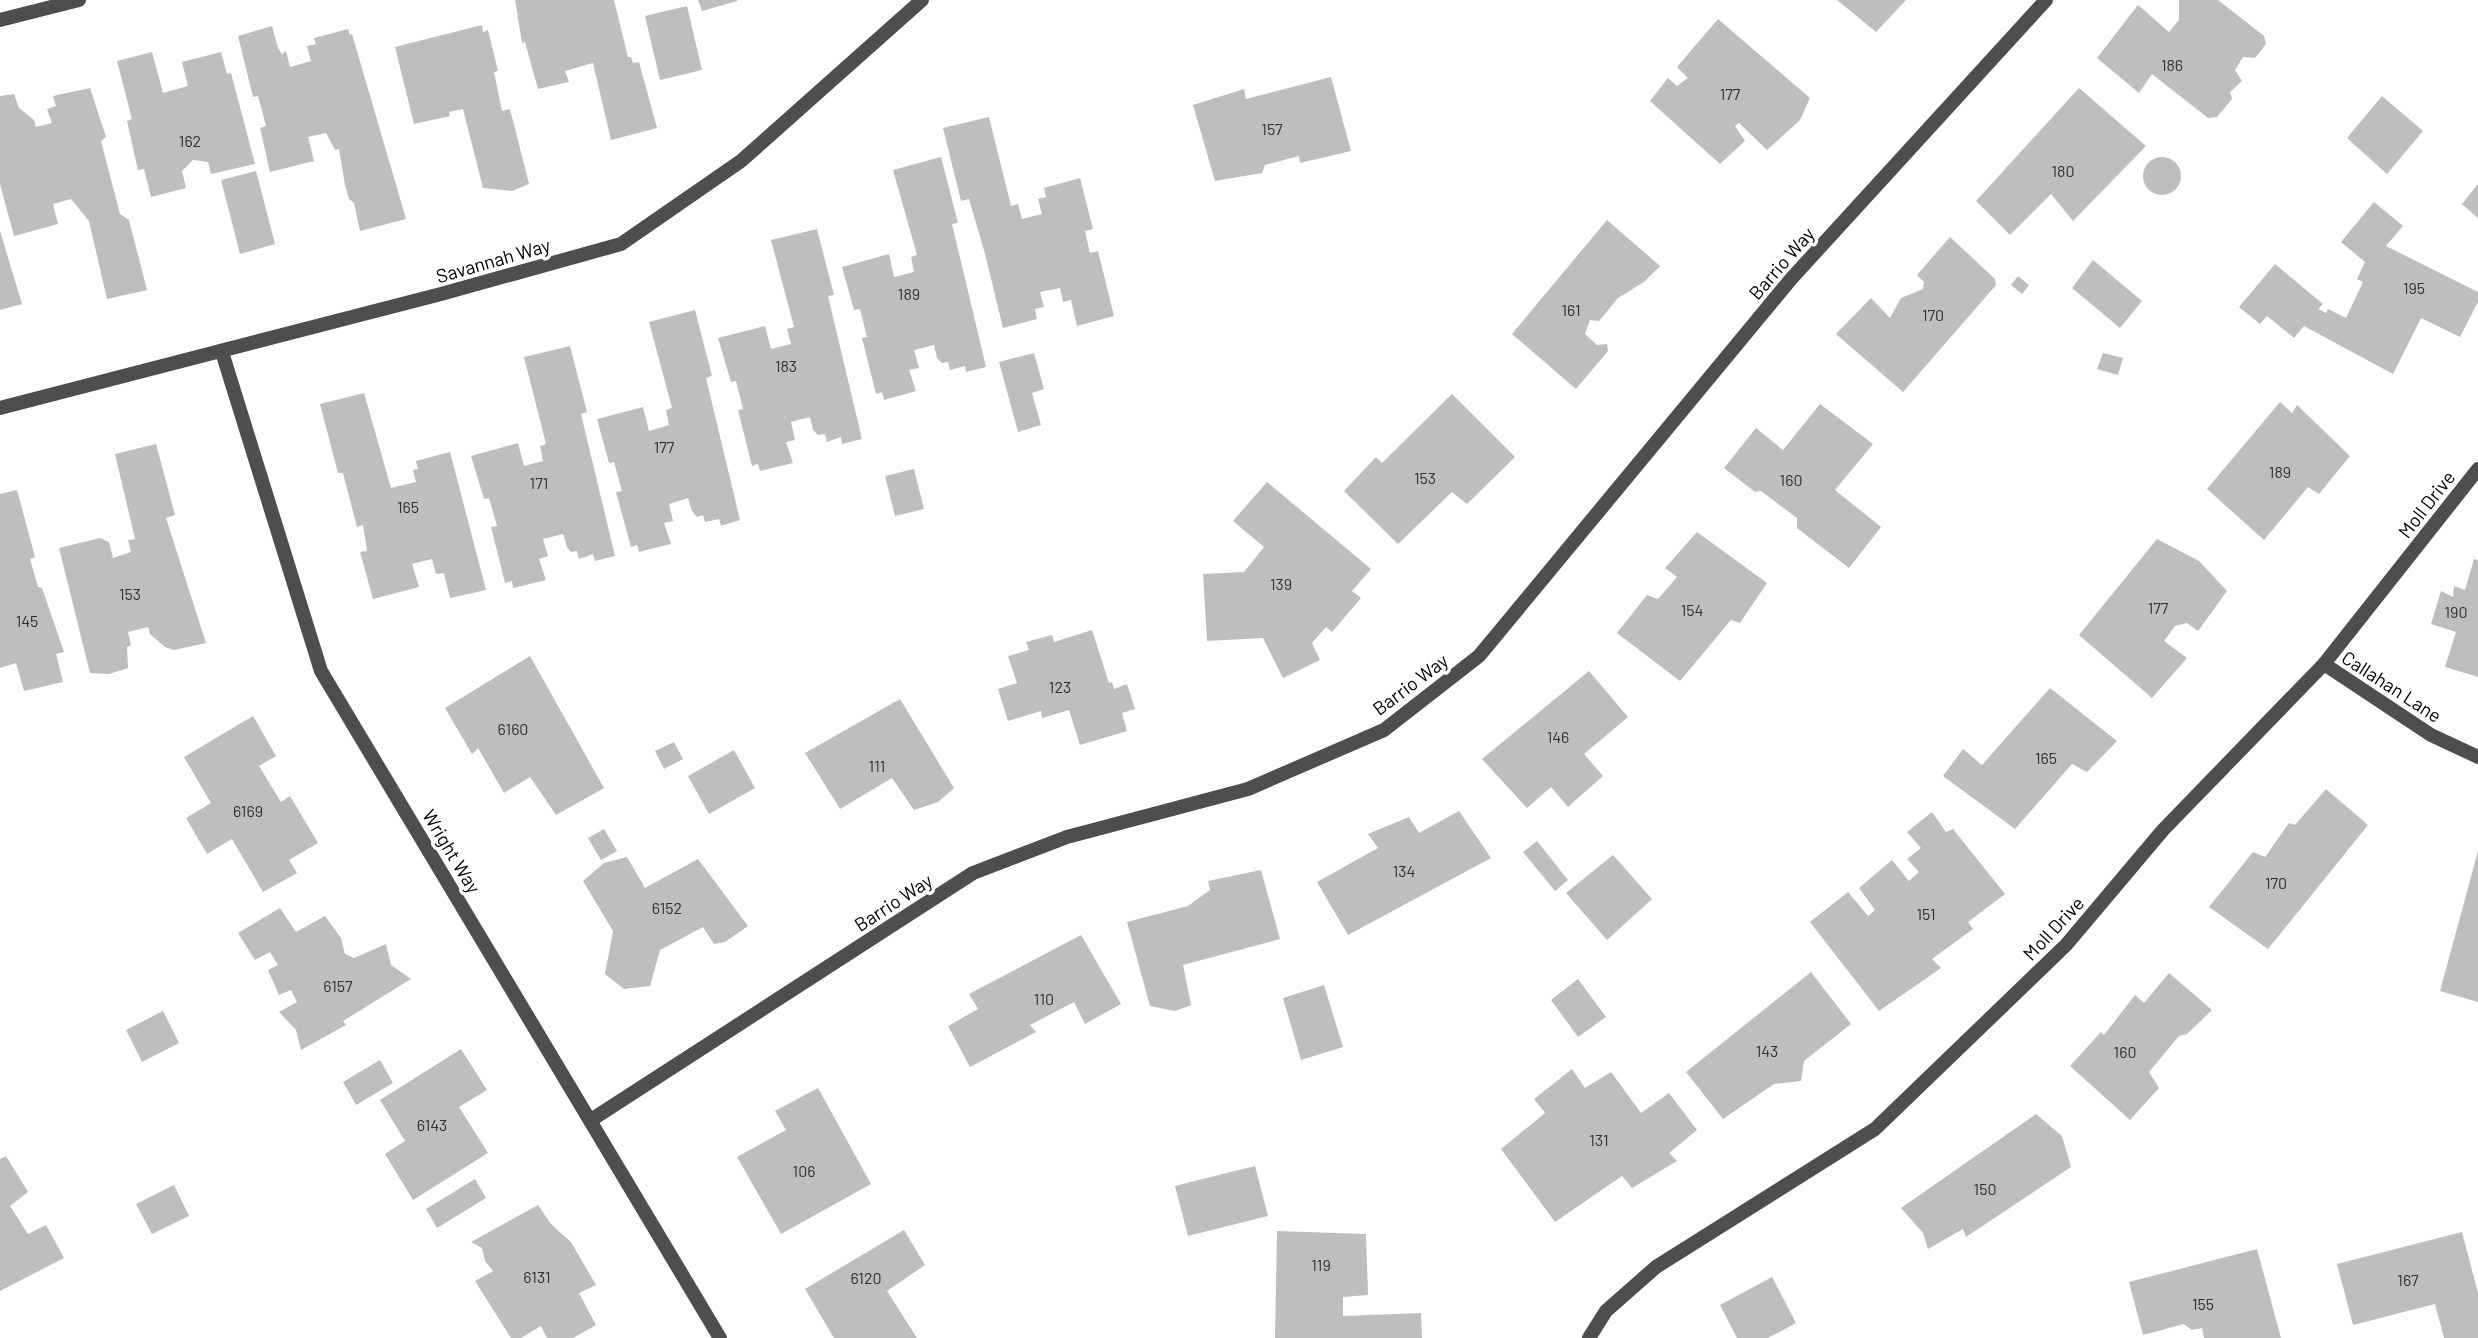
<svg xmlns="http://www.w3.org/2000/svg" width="2478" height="1338" viewBox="0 0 2478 1338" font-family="Barlow,sans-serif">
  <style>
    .building { fill: #bebebe }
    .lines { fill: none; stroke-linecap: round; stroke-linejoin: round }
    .lane { stroke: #4e4e4e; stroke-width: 14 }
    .street { stroke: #4e4e4e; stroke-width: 14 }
    .labels { text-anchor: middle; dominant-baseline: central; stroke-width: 7; stroke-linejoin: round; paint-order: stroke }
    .number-label { font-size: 16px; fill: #303030 }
    .street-label { font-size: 19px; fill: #000; stroke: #fff }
  </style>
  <rect width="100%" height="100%" fill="#fff"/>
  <g class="building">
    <polygon points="515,0 614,0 628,57 631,57 633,63 639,62 657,128 611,140 593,63 565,71 569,82 538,89 525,42 522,43"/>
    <polygon points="698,0 737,0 737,1 702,11"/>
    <polygon points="1837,0 1906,0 1876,32"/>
    <polygon points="2179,0 2218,0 2264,36 2266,44 2255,58 2243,57 2235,70 2242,81 2230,92 2232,99 2217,117 2208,118 2152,74 2139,93 2097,58 2138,5 2169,32 2179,20"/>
    <polygon points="687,6 702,70 660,80 645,16"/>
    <polygon points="1718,19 1810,98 1800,120 1767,150 1739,123 1735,126 1745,141 1720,164 1650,101 1668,78 1677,86 1688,78 1677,67"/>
    <polygon points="482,25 483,32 488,30 498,71 494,72 502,111 510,109 529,184 512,191 483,188 463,109 449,112 450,116 414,124 395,47"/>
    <polygon points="272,26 278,48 282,54 286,51 290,67 311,61 307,46 316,44 314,38 348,29 350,35 352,34 406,219 360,231 354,203 349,199 345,185 339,149 335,150 326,133 308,137 314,161 270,172 260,128 266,126 258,96 253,97 238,36"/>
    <polygon points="152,52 163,93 188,86 182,62 221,52 227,74 231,73 255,164 211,174 208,162 193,160 182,171 186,188 151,197 144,169 138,170 127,121 132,119 117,61"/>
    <polygon points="1331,77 1351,151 1300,163 1299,156 1265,165 1262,173 1215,181 1193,105 1244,89 1246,99"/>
    <polygon points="90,88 106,137 101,141 120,214 129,220 147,290 107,299 89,221 71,199 53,204 58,224 14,236 0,184 0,96 14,94 19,108 34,120 36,127 52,123 47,109 56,106 53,96"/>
    <polygon points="2079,88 2146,146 2073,221 2051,194 2010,235 1976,201"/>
    <polygon points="2382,96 2423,131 2387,174 2347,138"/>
    <polygon points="989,117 1011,206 1018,204 1022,219 1042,214 1038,199 1046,197 1044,188 1080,178 1093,229 1085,231 1090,253 1098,251 1114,316 1077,326 1071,300 1063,302 1060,288 1040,292 1044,307 1035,309 1037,319 1003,328 985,254 969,199 961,201 943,128"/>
    <circle cx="2162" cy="176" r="19"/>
    <polygon points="941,157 958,223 952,224 986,367 966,372 965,366 950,370 948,362 942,363 937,358 934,345 914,350 919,368 909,370 916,391 884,400 882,392 876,394 862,338 867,337 860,309 854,310 842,267 889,254 894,277 914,272 911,257 917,255 893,170"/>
    <polygon points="256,171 275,244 240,254 221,180"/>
    <polygon points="2478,184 2478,218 2462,204"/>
    <polygon points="2374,202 2403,226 2386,246 2478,292 2478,302 2460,337 2421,318 2393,374 2304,326 2294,338 2267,316 2260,324 2239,307 2275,264 2323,304 2318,309 2326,313 2328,309 2346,318 2363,282 2357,279 2365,262 2341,242"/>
    <polygon points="1607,220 1660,266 1644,282 1618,298 1599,321 1590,320 1585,334 1597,345 1607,344 1608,351 1576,389 1512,334"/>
    <polygon points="817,229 834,295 828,296 862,439 842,444 841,437 827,442 825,434 818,435 813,430 810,417 791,422 795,440 786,442 793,463 760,471 758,464 752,466 738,410 743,409 736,381 731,382 718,338 765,326 771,349 791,344 787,329 794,327 771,240"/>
    <polygon points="0,231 22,304 0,310"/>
    <polygon points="1950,237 1995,279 1996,285 1903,392 1836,334 1871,298 1890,318 1901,298 1923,289 1924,282 1917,275"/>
    <polygon points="2093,260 2142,301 2120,328 2072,288"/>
    <polygon points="2018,276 2029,285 2022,294 2011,285"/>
    <polygon points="695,310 712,376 706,378 740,520 721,526 719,519 705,522 703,515 697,517 692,511 688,498 669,504 673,521 664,523 671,544 639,552 637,545 631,547 616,492 622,491 614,462 609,463 597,419 643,407 649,431 669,425 666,410 672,408 649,322"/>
    <polygon points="570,346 587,412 581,414 615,556 595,561 593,554 579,559 577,551 571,552 567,547 563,534 543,539 548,556 539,559 546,580 513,588 512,581 505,583 491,527 497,526 489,498 484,499 471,456 518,443 524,466 543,461 540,446 546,444 524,357"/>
    <polygon points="1034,353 1044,389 1032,393 1041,425 1018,432 999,362"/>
    <polygon points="2103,353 2123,358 2118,375 2097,369"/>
    <polygon points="364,393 391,488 416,482 413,470 418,469 416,461 450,452 486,590 450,598 444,573 436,574 432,559 412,564 419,587 373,599 360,552 367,551 363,525 357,527 343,473 338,473 320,404"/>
    <polygon points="1452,394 1515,457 1467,504 1452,492 1398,544 1344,491 1376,457 1382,463"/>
    <polygon points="2280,402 2292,413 2297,405 2350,456 2319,494 2308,487 2264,540 2207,489"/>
    <polygon points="1820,404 1873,444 1835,490 1881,527 1849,568 1797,528 1797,518 1761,491 1755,492 1724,468 1756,428 1783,450"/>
    <polygon points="156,444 175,515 166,518 206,643 174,650 165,647 150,634 148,627 128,632 131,645 127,647 128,668 109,674 90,673 59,548 100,538 109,542 113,558 131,552 128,540 135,539 115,454"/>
    <polygon points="914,469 924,509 895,516 885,476"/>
    <polygon points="1267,482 1371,569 1352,591 1361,598 1332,632 1326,627 1312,643 1320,660 1283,678 1263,638 1207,641 1203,574 1244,572 1264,547 1233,521"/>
    <polygon points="17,490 35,557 30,559 38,587 42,588 64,652 56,654 63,682 24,691 16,663 0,668 0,494"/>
    <polygon points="1697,532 1767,583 1740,623 1731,620 1680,681 1617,633 1647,595 1658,599 1677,577 1665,568"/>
    <polygon points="2157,539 2199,561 2227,591 2198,631 2187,623 2175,626 2164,641 2187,658 2152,698 2079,635"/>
    <polygon points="2474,559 2478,560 2478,677 2445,667 2456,632 2431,624 2441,591 2453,597 2454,586 2465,590"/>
    <polygon points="1092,630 1109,683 1112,682 1114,689 1127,684 1135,709 1122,713 1127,731 1080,745 1069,710 1042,718 1041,711 1008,721 998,689 1017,683 1008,656 1029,650 1026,642 1052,635 1054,642"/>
    <polygon points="530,656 604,788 556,815 530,777 504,793 478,748 472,754 445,708"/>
    <polygon points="1589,671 1628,717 1584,754 1603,776 1568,807 1551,787 1527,808 1482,759"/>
    <polygon points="2050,688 2117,741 2087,772 2072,764 2015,829 1943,776 1963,749 1982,765"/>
    <polygon points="900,699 954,788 938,802 914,810 892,778 840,809 805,753"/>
    <polygon points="253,716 276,756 259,766 281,802 290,796 318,843 289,860 297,873 263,892 232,839 207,854 186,818 211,803 184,757"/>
    <polygon points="674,742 683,759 664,769 655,751"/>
    <polygon points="734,750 755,788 709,814 688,776"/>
    <polygon points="2326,789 2368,825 2268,949 2209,907 2253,852 2265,857 2289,823 2295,825"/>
    <polygon points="1459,811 1491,858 1348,935 1317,882 1378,848 1368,834 1409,817 1419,833"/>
    <polygon points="1932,812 1946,832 1953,829 2005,894 1968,922 1973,929 1932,959 1941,968 1879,1011 1810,922 1848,892 1868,916 1875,910 1859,888 1892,860 1909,881 1919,872 1907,859 1921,848 1907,832"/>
    <polygon points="604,829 617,851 601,860 588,838"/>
    <polygon points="1537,841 1568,880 1555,891 1523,852"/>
    <polygon points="2478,851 2478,1002 2440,991"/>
    <polygon points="1613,855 1652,899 1607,940 1566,893"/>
    <polygon points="627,857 645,888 698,859 748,926 725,942 714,944 703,927 660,950 650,986 624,989 605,974 613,931 583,881 604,863"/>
    <polygon points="1261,870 1280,939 1183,965 1191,1005 1175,1011 1150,1006 1127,922 1188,906 1210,890 1208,881"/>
    <polygon points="280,908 296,932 325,916 341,938 345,954 354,958 386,944 391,965 411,979 343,1021 346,1025 301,1050 296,1030 279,1012 297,1002 291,990 279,995 268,970 278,965 270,952 255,960 238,933"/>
    <polygon points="1081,935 1121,1004 1085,1024 1074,1002 1030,1025 1036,1032 970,1067 948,1026 978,1009 969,994"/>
    <polygon points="1811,972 1851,1024 1804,1061 1801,1081 1774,1084 1723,1119 1686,1072"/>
    <polygon points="2169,973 2212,1010 2187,1034 2179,1036 2149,1072 2159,1088 2130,1120 2070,1066 2101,1032 2104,1035 2135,995 2144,1003"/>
    <polygon points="1578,979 1606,1017 1578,1037 1551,1000"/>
    <polygon points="1324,985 1343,1047 1301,1060 1283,998"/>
    <polygon points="163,1011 179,1043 142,1062 126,1030"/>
    <polygon points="461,1049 487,1090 459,1107 488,1153 413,1200 385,1154 405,1141 380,1100"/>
    <polygon points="380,1060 393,1083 356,1105 343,1082"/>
    <polygon points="1572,1069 1585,1088 1611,1072 1641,1113 1669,1093 1697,1130 1669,1153 1677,1161 1632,1188 1622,1176 1555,1222 1501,1149 1545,1113 1534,1099"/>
    <polygon points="818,1088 871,1184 781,1234 737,1157 786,1130 775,1111"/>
    <polygon points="2036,1114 2062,1136 2071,1167 1966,1237 1963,1229 1928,1249 1923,1233 1901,1208"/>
    <polygon points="6,1156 28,1192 10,1206 28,1234 46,1225 64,1258 0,1291 0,1159"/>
    <polygon points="1255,1166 1268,1216 1188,1236 1175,1186"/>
    <polygon points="475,1179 486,1198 437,1228 426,1209"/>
    <polygon points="174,1185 189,1216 152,1234 136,1204"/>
    <polygon points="538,1205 551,1224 571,1242 596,1285 579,1293 596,1325 573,1338 547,1338 541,1326 521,1338 511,1338 475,1281 493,1271 485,1261 482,1248 471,1242"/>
    <polygon points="904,1230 925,1265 887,1291 917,1338 834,1338 805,1289"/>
    <polygon points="1277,1231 1366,1234 1368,1295 1343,1297 1343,1316 1421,1313 1422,1338 1275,1338"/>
    <polygon points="2462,1232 2478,1293 2478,1338 2444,1338 2435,1304 2353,1325 2337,1264"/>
    <polygon points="2257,1249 2281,1338 2204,1338 2202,1328 2192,1330 2184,1324 2143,1335 2129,1282"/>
    <polygon points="1772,1277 1796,1323 1768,1338 1737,1338 1720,1305"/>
  </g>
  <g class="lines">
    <polyline class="lane" points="0,20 79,0"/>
    <g class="street">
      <polyline points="222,352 321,671 720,1338"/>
      <polyline points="0,408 441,294 621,244 741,161 922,0"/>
      <polyline points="2324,664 2431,735 2478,757"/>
      <polyline points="591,1120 973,873 1067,837 1248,789 1384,730 1479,656 1791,279 2046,0"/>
      <polyline points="1589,1338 1606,1311 1656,1267 1875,1129 2066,945 2163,830 2324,664 2478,469"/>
    </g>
  </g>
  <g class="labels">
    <g class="number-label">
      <text x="2172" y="64">186</text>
      <text x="1730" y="93">177</text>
      <text x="1272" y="128">157</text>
      <text x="190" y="140">162</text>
      <text x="2063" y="170">180</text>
      <text x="2414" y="287">195</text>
      <text x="909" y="293">189</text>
      <text x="1571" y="309">161</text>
      <text x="1933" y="314">170</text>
      <text x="786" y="365">183</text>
      <text x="664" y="446">177</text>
      <text x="2280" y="471">189</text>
      <text x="1425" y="477">153</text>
      <text x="1791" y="479">160</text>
      <text x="539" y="482">171</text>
      <text x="408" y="506">165</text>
      <text x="1281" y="583">139</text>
      <text x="130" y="593">153</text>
      <text x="2158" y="607">177</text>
      <text x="1692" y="609">154</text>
      <text x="2456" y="611">190</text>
      <text x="27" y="620">145</text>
      <text x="1060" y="686">123</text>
      <text x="513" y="728">6160</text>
      <text x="1558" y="736">146</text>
      <text x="2046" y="757">165</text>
      <text x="877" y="765">111</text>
      <text x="248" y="810">6169</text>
      <text x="1404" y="870">134</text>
      <text x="2276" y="882">170</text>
      <text x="667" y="907">6152</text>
      <text x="1926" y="913">151</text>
      <text x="338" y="985">6157</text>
      <text x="1044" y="998">110</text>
      <text x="1767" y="1050">143</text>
      <text x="2125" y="1051">160</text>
      <text x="432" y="1124">6143</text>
      <text x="1599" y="1139">131</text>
      <text x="804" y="1170">106</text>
      <text x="1985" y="1188">150</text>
      <text x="1321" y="1264">119</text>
      <text x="537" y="1276">6131</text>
      <text x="866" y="1277">6120</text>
      <text x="2408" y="1279">167</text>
      <text x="2203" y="1303">155</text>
    </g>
    <g class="street-label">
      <text transform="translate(493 260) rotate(-16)">Savannah Way</text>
      <text transform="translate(1781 263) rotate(-49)">Barrio Way</text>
      <text transform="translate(2426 504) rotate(-52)">Moll Drive</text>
      <text transform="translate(1410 684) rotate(-37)">Barrio Way</text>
      <text transform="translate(2392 686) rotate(33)">Callahan Lane</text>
      <text transform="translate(452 851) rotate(59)">Wright Way</text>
      <text transform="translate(893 902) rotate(-33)">Barrio Way</text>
      <text transform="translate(2053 928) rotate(-47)">Moll Drive</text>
    </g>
  </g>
</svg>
